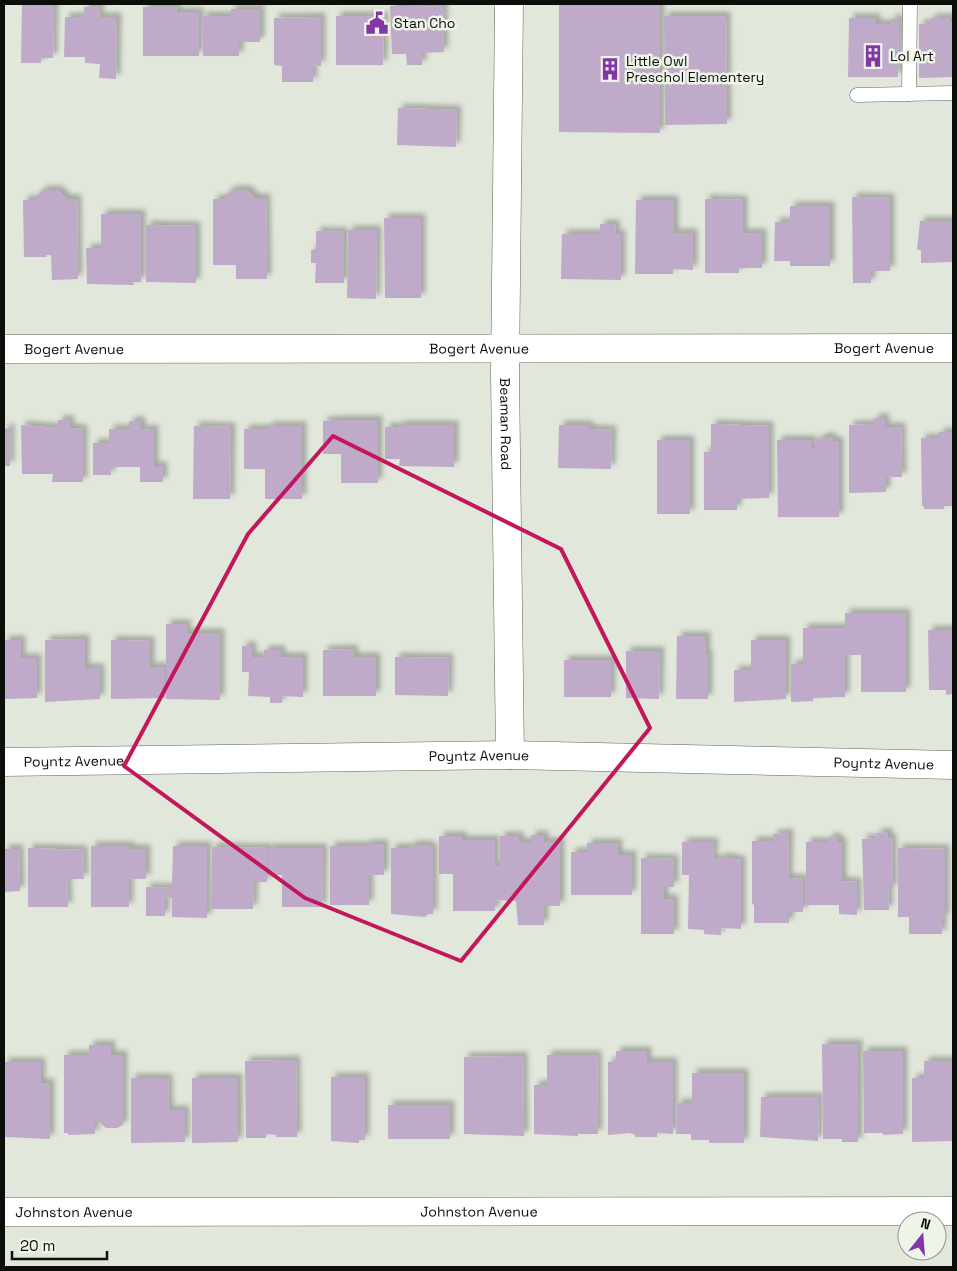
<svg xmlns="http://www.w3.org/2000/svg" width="957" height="1271" viewBox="0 0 957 1271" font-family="'Space Grotesk',sans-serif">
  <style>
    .building { fill: #bfaac9; filter: url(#shadow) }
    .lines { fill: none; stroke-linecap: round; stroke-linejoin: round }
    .lane-casing { stroke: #60665b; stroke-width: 15 }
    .street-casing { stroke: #60665b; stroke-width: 29 }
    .lane { stroke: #fff; stroke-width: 14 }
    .street { stroke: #fff; stroke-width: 28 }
    .marked { fill: none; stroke: #c2185b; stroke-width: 4; stroke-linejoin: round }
    .labels { text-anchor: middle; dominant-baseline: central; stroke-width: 5; stroke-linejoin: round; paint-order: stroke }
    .poi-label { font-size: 14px; fill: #0c0e0a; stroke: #eef4e8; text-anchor: start }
    .street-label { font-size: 14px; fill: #0c0e0a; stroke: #eef4e8 }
  </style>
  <defs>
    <filter id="shadow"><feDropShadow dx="4.5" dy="-4.5" stdDeviation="2.5" flood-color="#0004"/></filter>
  </defs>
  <rect width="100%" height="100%" fill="#e1e7db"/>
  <g class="building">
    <polygon points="22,4 54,4 53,58 41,58 41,63 21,63"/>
    <polygon points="412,4 423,4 423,7 443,6 444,52 422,53 422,65 407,65 406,54 392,54 390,6 412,6"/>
    <polygon points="559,4 660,4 660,133 559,132"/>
    <polygon points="84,7 100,7 99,17 117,17 116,79 99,78 100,64 85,63 85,57 64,57 65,17 84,17"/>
    <polygon points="143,7 176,7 177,12 199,12 199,56 143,56"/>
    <polygon points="231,9 260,9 260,42 239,42 239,56 203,56 202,16 231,16"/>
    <polygon points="336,16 384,16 383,65 336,65"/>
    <polygon points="664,16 726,16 727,124 665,125"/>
    <polygon points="321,17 321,66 313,65 313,82 282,82 282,66 274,65 274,18"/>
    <polygon points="849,18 876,18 876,24 891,24 891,19 899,19 898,77 848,77"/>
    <polygon points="931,18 950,18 950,22 953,22 953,77 919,78 919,24 930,23"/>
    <polygon points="398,108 457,110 456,147 397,145"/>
    <polygon points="43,190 58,190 67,199 77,199 78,279 52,280 51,255 46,255 47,257 24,257 23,200 35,200 35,197"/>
    <polygon points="232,190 247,190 255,198 266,198 267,279 236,279 236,265 213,265 213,199 225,199 225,195"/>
    <polygon points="852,197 890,198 890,271 871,271 871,283 853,283"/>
    <polygon points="705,199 743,200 743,233 762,233 762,268 739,268 739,273 705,273"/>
    <polygon points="636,200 674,200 674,233 693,233 693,270 673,269 673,274 635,274"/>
    <polygon points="790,206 830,206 830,266 790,266 790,261 774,261 775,222 790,222"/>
    <polygon points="101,214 141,214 141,282 133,282 134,285 87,284 86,248 101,248"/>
    <polygon points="384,218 421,218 421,298 385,298"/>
    <polygon points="920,221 953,221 953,262 921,263 921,250 917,250"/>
    <polygon points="600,224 616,224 615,234 621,234 621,280 561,279 562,234 600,234"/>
    <polygon points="146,225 196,226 196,283 146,282"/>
    <polygon points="348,230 377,230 376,299 347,298"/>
    <polygon points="316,231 344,232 344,283 315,283 316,263 311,263 311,250 316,249"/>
    <polygon points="874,418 885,418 885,427 901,427 902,477 886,477 886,492 849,493 849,425 874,424"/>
    <polygon points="58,420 70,420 70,428 83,429 83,482 52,482 53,474 22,474 21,425 58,428"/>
    <polygon points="342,420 378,420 378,483 341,483 341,454 323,454 323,421"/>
    <polygon points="129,421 141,421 141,430 154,429 154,466 163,466 163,482 140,482 140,467 111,467 111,475 93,475 93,443 109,443 109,429 129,429"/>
    <polygon points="711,424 769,426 769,498 737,499 737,510 704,510 704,452 711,452"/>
    <polygon points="399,425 454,425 454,467 399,466 400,459 385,459 385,427 400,427"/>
    <polygon points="559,425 589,425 589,429 612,430 611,469 558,468"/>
    <polygon points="194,426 231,427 230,499 193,499"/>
    <polygon points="268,426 302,426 302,499 265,499 265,469 244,469 244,429 268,429"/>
    <polygon points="10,428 10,466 4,466 4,429"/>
    <polygon points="939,432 953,432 953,506 944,506 944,509 924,509 924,506 922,506 921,438 939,438"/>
    <polygon points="822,437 831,437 833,441 839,441 839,517 778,517 777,440 812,440 812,449 814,449 814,441 820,440"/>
    <rect x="657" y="440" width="33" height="74"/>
    <polygon points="845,613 906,613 906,692 861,692 861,655 845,655 845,697 813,698 813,701 791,702 791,664 803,664 803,628 845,628"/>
    <polygon points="166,624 187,624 186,633 220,633 220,700 166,699"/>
    <polygon points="928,630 953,630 953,694 946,695 946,690 929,690"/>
    <polygon points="677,636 706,636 706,654 708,654 708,699 676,699"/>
    <polygon points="85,639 85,668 100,668 100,699 45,702 45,640"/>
    <polygon points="4,640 21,640 21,658 37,658 37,698 4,699"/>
    <polygon points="111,640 150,641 150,667 165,667 165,698 111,699"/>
    <polygon points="751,640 786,640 786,699 734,702 734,670 751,670"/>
    <polygon points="242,646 252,646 252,657 263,657 264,650 281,650 281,657 303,657 303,697 282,696 282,703 270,703 270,697 248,696 249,672 242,672"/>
    <polygon points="353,649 354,657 376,657 376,696 323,696 323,650"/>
    <polygon points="626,651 660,651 659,699 626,698"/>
    <polygon points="395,657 449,658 448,696 395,695"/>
    <rect x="564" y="660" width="47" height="37"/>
    <polygon points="888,832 888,838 892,838 893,889 888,889 889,910 864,910 862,839 877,838 876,833"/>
    <polygon points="789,833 788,878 803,879 803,912 789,912 789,923 754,923 754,905 752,904 752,841 773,841 773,834"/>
    <polygon points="531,835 544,835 544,842 560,842 560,906 544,906 544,925 518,925 516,901 495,900 495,911 453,911 453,874 439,874 439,836 462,836 462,840 495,840 495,866 500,866 500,836 519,836 519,842 531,842"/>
    <polygon points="828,837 838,838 838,842 842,842 842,881 857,882 857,915 839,914 839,905 806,905 806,842 828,842"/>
    <polygon points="682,842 714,842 713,859 719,860 720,857 741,860 741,929 721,928 721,935 704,934 704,930 688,929 689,875 682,875"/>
    <polygon points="587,843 618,843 618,855 632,855 632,895 571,895 571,852 587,852"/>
    <polygon points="366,844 384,844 384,875 369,875 369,905 330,905 330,846 366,846"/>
    <polygon points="413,845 426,845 433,848 433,914 428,914 425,917 391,914 391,848 409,848"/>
    <polygon points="91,846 130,846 130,849 146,849 146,879 129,879 129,907 91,907"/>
    <polygon points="173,846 207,846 207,918 172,917 172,898 165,897 165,916 146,916 146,887 172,888"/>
    <polygon points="212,847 267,848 267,882 254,882 253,909 211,909"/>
    <polygon points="28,848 83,850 84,879 67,879 68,907 28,907"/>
    <polygon points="268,848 323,848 322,907 282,907 282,875 268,875"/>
    <polygon points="898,848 945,849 945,918 942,918 942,934 909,934 909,917 898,917"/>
    <polygon points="4,849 19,849 20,891 4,892"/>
    <polygon points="641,858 674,859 674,887 664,887 664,899 674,899 674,934 641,934"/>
    <polygon points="822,1044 858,1044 858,1142 842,1142 842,1139 823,1139"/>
    <polygon points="89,1045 111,1045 111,1055 123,1055 123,1125 117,1128 106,1128 101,1124 101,1122 95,1122 95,1134 68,1135 68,1133 64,1133 64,1055 89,1055"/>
    <polygon points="616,1051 647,1051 647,1062 673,1062 673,1134 657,1133 657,1137 635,1137 635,1135 630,1133 608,1135 608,1062 616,1061"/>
    <polygon points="863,1051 903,1051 903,1134 883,1135 883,1133 864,1133"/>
    <polygon points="547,1055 597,1055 598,1134 578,1134 578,1136 534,1134 534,1085 547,1085"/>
    <polygon points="523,1056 524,1136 464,1134 464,1057"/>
    <polygon points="296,1060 297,1137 276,1137 276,1135 266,1134 266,1138 246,1138 245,1061"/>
    <polygon points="924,1061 953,1061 953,1141 912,1142 912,1078 924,1078"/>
    <polygon points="4,1062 41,1062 41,1083 50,1083 50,1139 4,1137"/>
    <polygon points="692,1073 744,1073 744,1143 709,1143 709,1140 691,1140 691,1134 676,1134 677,1103 692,1103"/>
    <polygon points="331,1077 365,1077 365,1140 359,1140 359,1143 331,1141"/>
    <polygon points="131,1078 168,1078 169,1110 185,1110 185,1142 131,1143"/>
    <polygon points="192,1078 238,1078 238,1142 192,1143"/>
    <polygon points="761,1097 819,1097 818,1141 760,1137"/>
    <rect x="388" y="1105" width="62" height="34"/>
  </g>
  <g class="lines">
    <defs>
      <g id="lane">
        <polyline points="909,94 910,4"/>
        <polyline points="857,95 953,93"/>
      </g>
      <g id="street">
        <path id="s1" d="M 509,4 L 505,375 L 510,755"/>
        <path id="s2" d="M 4,349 L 953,348"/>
        <path id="s3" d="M 4,762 L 510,755 L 953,765"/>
        <path id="s4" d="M 4,1212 L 953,1211"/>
      </g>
    </defs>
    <use href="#lane" class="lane-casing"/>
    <use href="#street" class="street-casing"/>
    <use href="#lane" class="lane"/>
    <use href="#street" class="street"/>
  </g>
  <path class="marked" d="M 333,436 L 561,549 L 650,728 L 461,961 L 305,898 L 124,766 L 248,534 Z"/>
  <defs>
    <symbol id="civic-bare" viewBox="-9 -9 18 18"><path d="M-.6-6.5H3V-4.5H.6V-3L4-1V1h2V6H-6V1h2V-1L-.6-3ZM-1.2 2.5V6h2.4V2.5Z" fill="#8435a5" stroke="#eef4e8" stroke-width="2.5" paint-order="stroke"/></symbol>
    <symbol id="building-bare" viewBox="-9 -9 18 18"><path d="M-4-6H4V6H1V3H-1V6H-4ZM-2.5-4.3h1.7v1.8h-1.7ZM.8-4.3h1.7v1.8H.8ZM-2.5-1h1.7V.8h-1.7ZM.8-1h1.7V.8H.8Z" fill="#8435a5" stroke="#eef4e8" stroke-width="2.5" paint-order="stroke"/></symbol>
  </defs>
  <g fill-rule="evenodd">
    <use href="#civic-bare" x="361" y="7" width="32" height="32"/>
    <use href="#building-bare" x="857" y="40" width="32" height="32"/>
    <use href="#building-bare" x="594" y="53" width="32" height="32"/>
  </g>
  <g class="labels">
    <g class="poi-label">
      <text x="394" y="23">Stan Cho</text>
      <text x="890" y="56">Lol Art</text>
      <text x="626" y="61">Little Owl<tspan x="626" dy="16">Preschol Elementery</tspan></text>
    </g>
    <g class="street-label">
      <text stroke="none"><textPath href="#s2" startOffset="880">Bogert Avenue</textPath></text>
      <text stroke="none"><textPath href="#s2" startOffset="70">Bogert Avenue</textPath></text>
      <text stroke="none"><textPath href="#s2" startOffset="475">Bogert Avenue</textPath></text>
      <text stroke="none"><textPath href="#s1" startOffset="420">Beaman Road</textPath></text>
      <text stroke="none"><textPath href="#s3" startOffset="475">Poyntz Avenue</textPath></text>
      <text stroke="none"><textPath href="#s3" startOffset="70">Poyntz Avenue</textPath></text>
      <text stroke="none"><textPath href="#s3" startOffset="880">Poyntz Avenue</textPath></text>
      <text stroke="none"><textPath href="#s4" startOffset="475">Johnston Avenue</textPath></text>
      <text stroke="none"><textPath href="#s4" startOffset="70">Johnston Avenue</textPath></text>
    </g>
  </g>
  <rect width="957" height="1271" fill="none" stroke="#0c0e0a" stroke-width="10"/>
  <g transform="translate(922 1236) rotate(17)"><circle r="24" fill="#eef4e8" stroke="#94988f"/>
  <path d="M0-4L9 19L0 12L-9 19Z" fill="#8435a5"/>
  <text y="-8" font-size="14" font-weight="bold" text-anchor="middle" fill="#0c0e0a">N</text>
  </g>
  <path d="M12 1251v8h95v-8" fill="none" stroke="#0c0e0a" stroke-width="2.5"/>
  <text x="20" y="1251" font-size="15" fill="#0c0e0a" stroke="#eef4e8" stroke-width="4" paint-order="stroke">20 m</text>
</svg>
